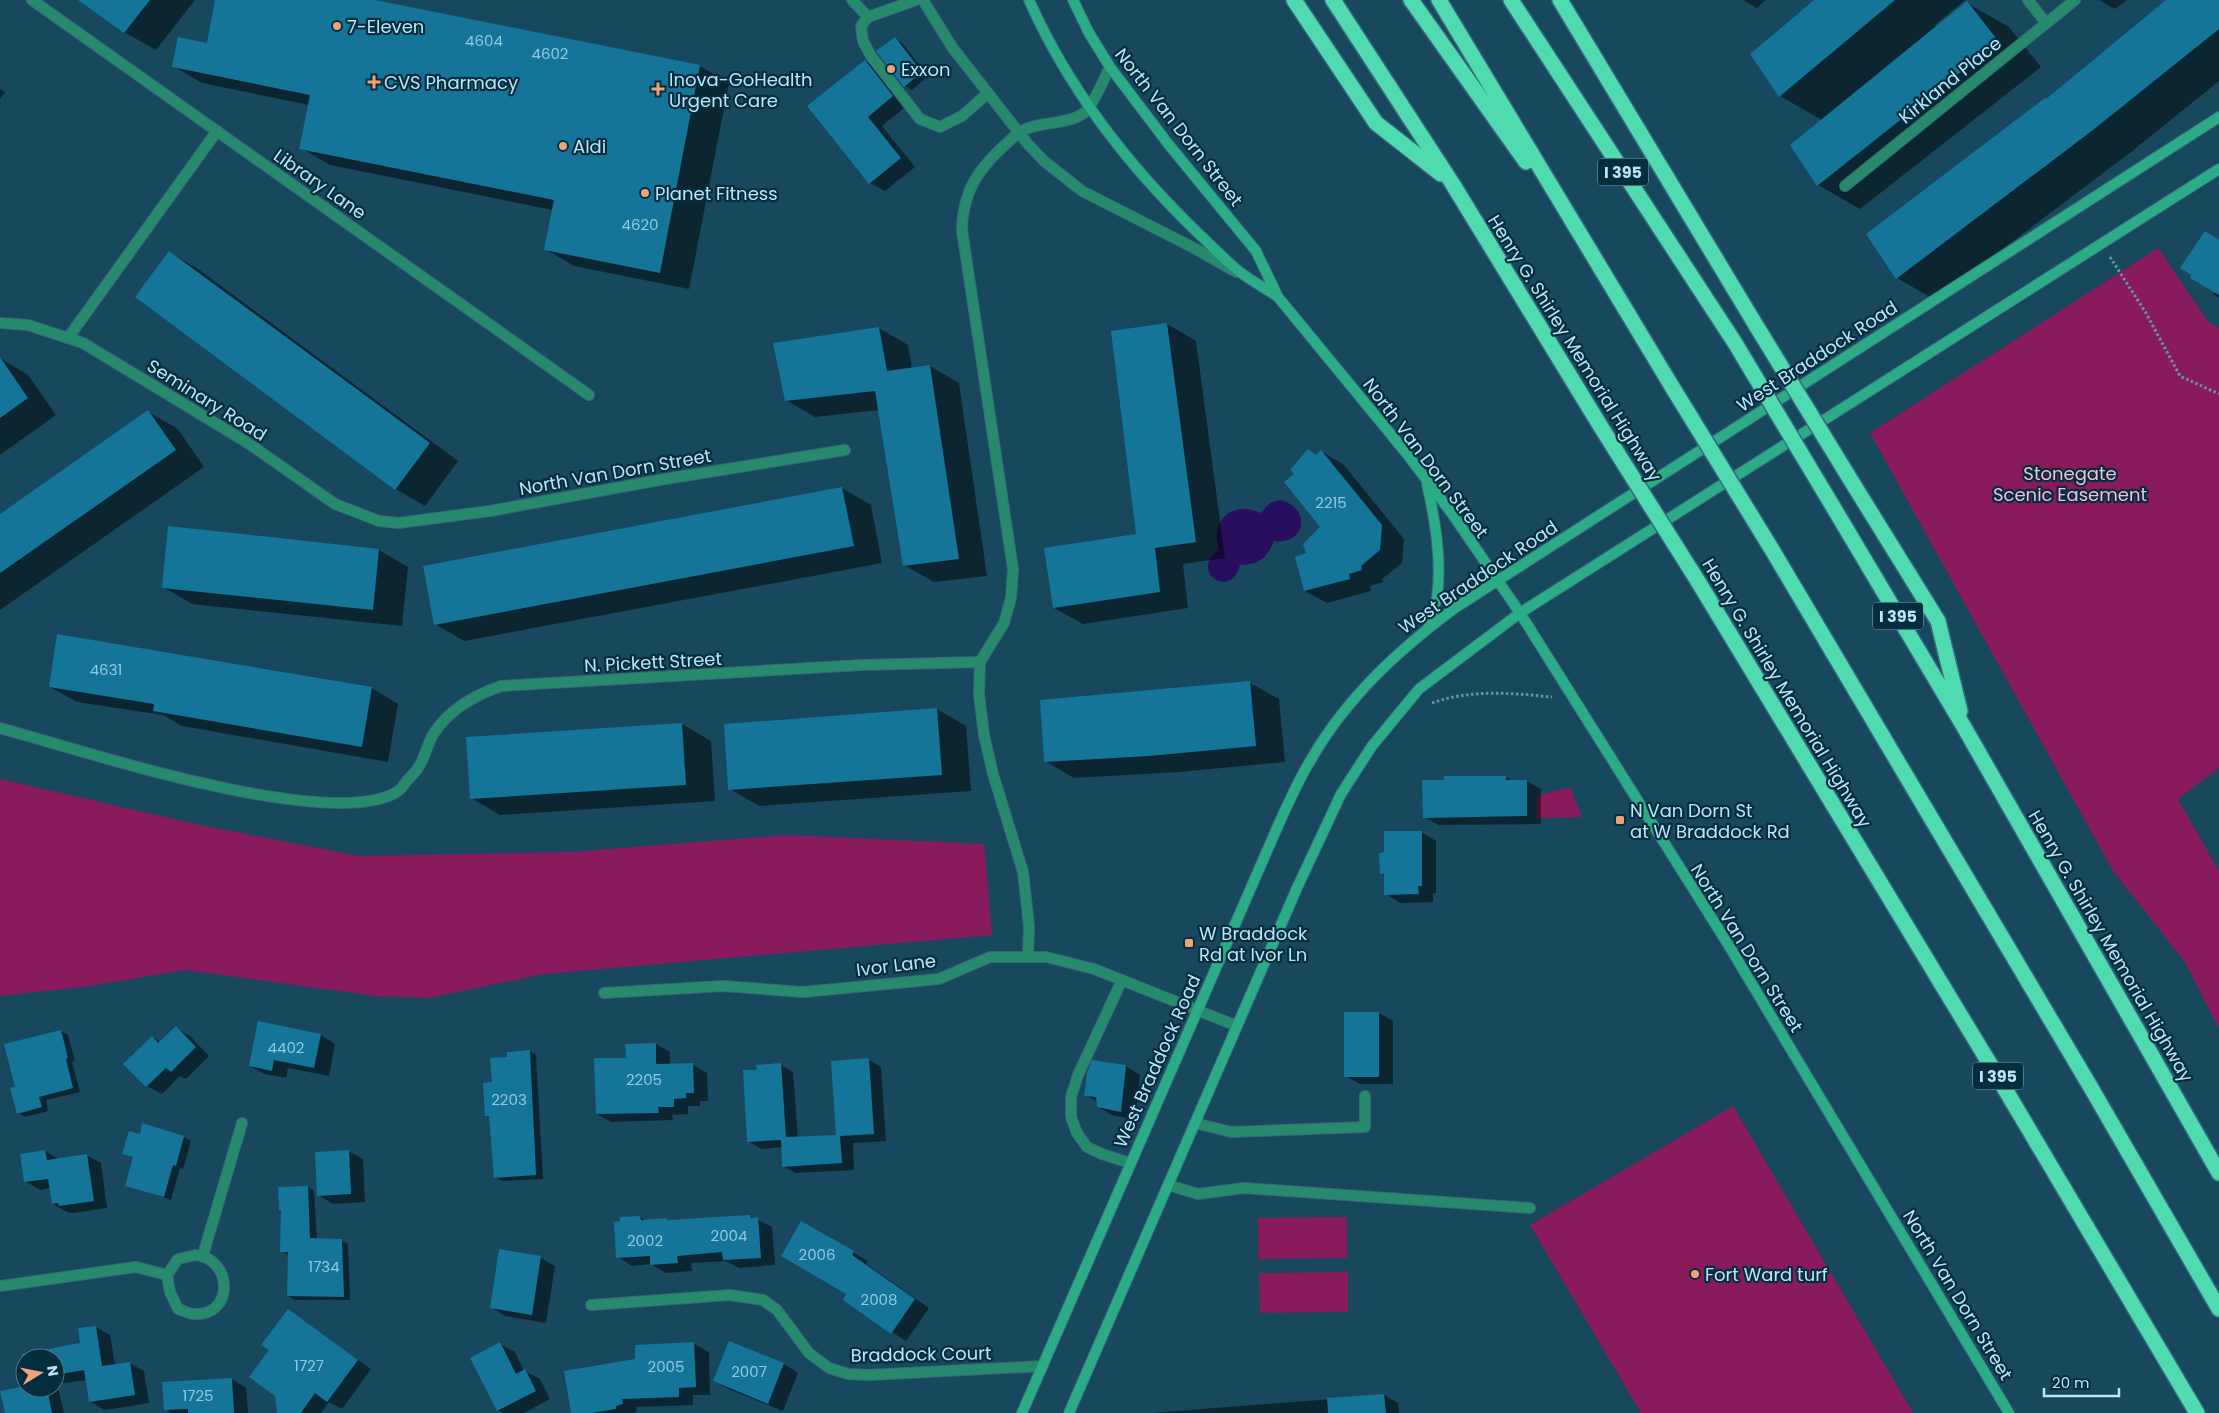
<svg xmlns="http://www.w3.org/2000/svg" width="2219" height="1413" viewBox="0 0 2219 1413" font-family="Poppins,sans-serif">
  <style>
    .green { fill: #891b5d }
    .water { fill: #290e60 }
    .shadow { fill: #0007 }
    .building { fill: #147598 }
    .lines { fill: none; stroke-linecap: round; stroke-linejoin: round }
    .service-casing { stroke: #38677c; stroke-width: 12 }
    .minor-casing { stroke: #38677c; stroke-width: 12 }
    .tertiary-casing { stroke: #38677c; stroke-width: 12 }
    .secondary-casing { stroke: #38677c; stroke-width: 12 }
    .motorway-casing { stroke: #38677c; stroke-width: 18 }
    .path { stroke: #6694a9; stroke-width: 3; stroke-dasharray: 2.5 2.5; stroke-linecap: butt }
    .service { stroke: #278a6d; stroke-width: 10 }
    .minor { stroke: #278a6d; stroke-width: 10 }
    .tertiary { stroke: #278a6d; stroke-width: 10 }
    .secondary { stroke: #2bac87; stroke-width: 10 }
    .motorway { stroke: #50dab0; stroke-width: 15 }
    .motorway-bridge-casing { stroke: #38677c; stroke-width: 18; stroke-linecap: butt }
    .motorway-bridge { stroke: #50dab0; stroke-width: 15 }
    .poi-dot { fill: #f0a279; stroke: #042d3d; stroke-width: 2 }
    .labels { text-anchor: middle; dominant-baseline: central; stroke-width: 4.5; stroke-linejoin: round; paint-order: stroke }
    .number-label { font-size: 15px; fill: #91c9e2 }
    .shield { fill: #042d3d; stroke: #84aec1; stroke-width: 1 }
    .shield-label { font-size: 16px; font-weight: bold; fill: #bbe5fa }
    .poi-label { font-size: 18px; fill: #bbe5fa; stroke: #042d3d; text-anchor: start }
    .street-label { font-size: 18px; fill: #bbe5fa; stroke: #042d3d }
    .park-label { font-size: 18px; fill: #f9bdd9; stroke: #042d3d }
  </style>
  <rect width="100%" height="100%" fill="#17485d"/>
  <g class="green">
    <polygon points="2158,248 2208,322 2219,328 2219,768 2178,799 2219,871 2219,1029 2185,962 2113,871 1870,433"/>
    <polygon points="0,779 200,825 359,856 570,852 787,835 984,844 992,935 544,974 429,998 375,996 186,970 83,987 0,996"/>
    <polygon points="1570,787 1582,817 1537,818 1537,796"/>
    <polygon points="1733,1106 1913,1413 1641,1413 1530,1225"/>
    <polygon points="1347,1217 1347,1258 1258,1259 1258,1218"/>
    <polygon points="1348,1272 1348,1312 1260,1313 1259,1273"/>
  </g>
  <path class="water" d="M 1280,500 C 1311,507 1307,545 1274,541 C 1267,558 1259,565 1240,565 C 1231,601 1188,571 1219,550 C 1209,520 1233,500 1261,513 L 1270,503 Z"/>
  <g class="shadow">
    <polygon points="81,0 195,0 156,50 124,32"/>
    <polygon points="216,0 368,0 700,66 729,83 689,289 574,266 545,249 553,210 330,165 301,148 309,105 202,83 173,66 208,44"/>
    <polygon points="1743,0 1766,0 1757,8"/>
    <polygon points="1816,0 1965,0 1935,25 1937,27 1967,3 2009,27 2041,67 1860,209 1818,185 1822,120 1780,96"/>
    <polygon points="2099,0 2127,0 2115,9"/>
    <polygon points="2167,0 2219,0 2219,81 2131,152 1935,300 1897,278 2047,100"/>
    <polygon points="895,39 902,43 928,76 912,90 905,86"/>
    <polygon points="866,61 881,70 908,105 882,126 915,167 885,191 870,183"/>
    <polygon points="0,89 5,92 0,99"/>
    <polygon points="2219,240 2219,298 2213,294 2216,292"/>
    <polygon points="169,252 198,269 458,461 425,506 396,489 137,297"/>
    <polygon points="1167,324 1196,341 1225,558 1183,564 1188,608 1083,624 1054,608 1137,536"/>
    <polygon points="879,328 908,345 912,369 930,366 959,383 987,576 934,582 904,565 879,410 815,417 786,400"/>
    <polygon points="0,358 28,375 56,415 0,455"/>
    <polygon points="148,412 177,428 204,467 0,610 0,515"/>
    <polygon points="1308,451 1317,456 1322,452 1343,464 1404,539 1402,563 1382,579 1383,582 1370,586 1371,591 1327,603 1305,591 1308,554 1322,527 1296,474"/>
    <polygon points="842,488 871,505 882,563 464,641 435,624"/>
    <polygon points="170,528 379,550 408,567 402,626 192,604 163,587"/>
    <polygon points="1250,683 1279,699 1285,762 1179,772 1074,778 1045,761"/>
    <polygon points="50,687 372,688 398,704 388,762 182,726 163,715 77,702"/>
    <polygon points="937,709 966,726 971,791 759,806 730,789"/>
    <polygon points="682,724 711,741 715,801 500,815 471,798"/>
    <polygon points="1506,777 1513,781 1527,781 1541,789 1541,824 1439,825 1424,817"/>
    <polygon points="1421,832 1436,841 1436,893 1433,893 1433,902 1400,903 1386,894 1385,876 1381,874"/>
    <polygon points="1379,1013 1393,1021 1393,1084 1360,1084 1345,1076"/>
    <polygon points="259,1023 321,1035 335,1044 329,1076 288,1068 286,1078 265,1074 250,1066"/>
    <polygon points="176,1028 190,1036 209,1056 186,1079 180,1076 162,1094 147,1086 125,1064 152,1037 161,1042"/>
    <polygon points="61,1031 68,1035 75,1061 72,1062 80,1092 46,1100 48,1111 25,1117 18,1113 17,1088"/>
    <polygon points="656,1044 670,1052 670,1065 693,1065 707,1073 708,1101 700,1101 700,1106 688,1106 688,1114 672,1115 673,1120 611,1122 597,1114 627,1059"/>
    <polygon points="530,1051 536,1055 543,1179 502,1181 495,1177 491,1118 486,1116 493,1083 509,1058"/>
    <polygon points="869,1060 881,1067 886,1141 853,1143 854,1170 796,1173 783,1166 782,1147 761,1149 748,1141 758,1071 781,1065 793,1072 798,1138 837,1136"/>
    <polygon points="1126,1066 1140,1075 1135,1120 1112,1115 1098,1107 1098,1102 1085,1095"/>
    <polygon points="143,1125 184,1137 191,1141 183,1169 180,1168 171,1200 127,1185 134,1158 124,1153 140,1136"/>
    <polygon points="45,1151 59,1159 86,1155 101,1163 107,1208 74,1213 67,1212 53,1204 50,1188 40,1190 25,1181"/>
    <polygon points="348,1151 363,1159 365,1202 333,1204 318,1195"/>
    <polygon points="308,1187 314,1191 317,1240 341,1240 348,1244 350,1300 295,1300 288,1296 288,1255 282,1251 283,1211 280,1210"/>
    <polygon points="750,1216 772,1227 775,1265 739,1268 726,1261 691,1263 692,1271 666,1273 651,1264 632,1266 618,1257 640,1217 647,1221"/>
    <polygon points="802,1223 868,1261 866,1264 929,1308 906,1341 892,1332 848,1294"/>
    <polygon points="500,1250 541,1258 555,1266 546,1323 505,1316 491,1307"/>
    <polygon points="288,1311 371,1369 342,1409 329,1402 321,1413 281,1413 276,1395 270,1350"/>
    <polygon points="96,1327 110,1335 115,1365 129,1363 144,1371 149,1403 105,1410 90,1402 87,1380 55,1384 55,1358 25,1358 25,1364 23,1355 82,1344"/>
    <polygon points="730,1342 784,1364 798,1373 783,1411 729,1389 714,1381"/>
    <polygon points="500,1344 515,1352 524,1371 540,1379 550,1399 524,1413 503,1413 498,1410"/>
    <polygon points="694,1344 709,1352 710,1395 693,1395 693,1405 636,1407 637,1412 633,1413 572,1413 637,1360 636,1346"/>
    <polygon points="232,1379 246,1388 248,1413 171,1413 165,1409"/>
    <polygon points="25,1387 54,1388 59,1391 64,1413 6,1413"/>
    <polygon points="1384,1395 1398,1403 1399,1413 1150,1413"/>
  </g>
  <g class="building">
    <polygon points="78,0 150,0 124,33"/>
    <polygon points="215,0 375,0 700,65 660,273 544,250 554,200 299,149 310,95 172,67 178,37 207,43"/>
    <polygon points="1814,0 1895,0 1779,97 1750,54"/>
    <polygon points="2166,0 2219,0 2219,29 2093,130 1896,279 1866,234 2045,98 2046,99"/>
    <polygon points="1967,1 1999,42 1817,186 1790,145"/>
    <polygon points="895,37 922,72 904,87 876,51"/>
    <polygon points="865,60 893,96 868,117 901,158 869,184 807,106"/>
    <polygon points="2205,231 2219,240 2219,295 2190,278 2191,275 2180,268"/>
    <polygon points="169,251 430,443 395,490 135,297"/>
    <polygon points="1167,323 1196,542 1155,548 1160,592 1053,608 1044,548 1136,534 1111,331"/>
    <polygon points="879,327 887,371 930,365 959,559 903,566 875,391 785,401 773,343"/>
    <polygon points="0,357 28,398 0,418"/>
    <polygon points="148,410 176,450 0,573 0,514"/>
    <polygon points="1308,449 1316,455 1321,450 1382,525 1380,550 1361,566 1362,570 1349,574 1350,579 1304,591 1295,557 1306,553 1303,544 1320,527 1284,482 1294,474 1290,470"/>
    <polygon points="842,487 854,546 434,625 423,566"/>
    <polygon points="168,526 379,549 373,610 162,588"/>
    <polygon points="57,634 372,687 362,747 153,711 154,704 49,687"/>
    <polygon points="1250,681 1256,746 1149,756 1044,762 1040,700"/>
    <polygon points="937,708 942,775 728,790 724,724"/>
    <polygon points="682,723 686,785 470,799 466,737"/>
    <polygon points="1444,776 1506,776 1506,780 1527,780 1527,816 1423,818 1422,780 1444,780"/>
    <polygon points="1384,831 1422,831 1422,886 1418,886 1419,894 1384,895 1384,874 1380,874 1379,853 1384,852"/>
    <rect x="1344" y="1012" width="35" height="65"/>
    <polygon points="258,1021 321,1034 314,1068 274,1060 272,1071 249,1066"/>
    <polygon points="176,1026 196,1047 171,1072 166,1068 146,1087 123,1064 152,1036 158,1043"/>
    <polygon points="61,1030 68,1058 66,1059 73,1088 39,1097 42,1107 17,1114 10,1088 15,1087 4,1044"/>
    <polygon points="656,1043 656,1064 693,1063 694,1093 686,1093 686,1098 674,1099 674,1107 658,1107 659,1113 596,1114 594,1058 626,1058 625,1044"/>
    <polygon points="530,1050 536,1175 494,1178 489,1116 485,1116 483,1083 492,1082 490,1058 507,1057 507,1052"/>
    <polygon points="869,1058 874,1134 840,1136 842,1163 782,1167 781,1140 747,1142 743,1070 757,1070 756,1065 781,1063 786,1137 836,1135 831,1061"/>
    <polygon points="1092,1060 1126,1065 1121,1112 1097,1107 1096,1097 1084,1096 1087,1073"/>
    <polygon points="142,1123 184,1136 176,1166 173,1165 164,1197 125,1186 133,1157 122,1154 129,1131 140,1134"/>
    <polygon points="45,1150 47,1160 87,1154 94,1201 59,1206 58,1203 52,1204 48,1179 24,1182 20,1154"/>
    <polygon points="349,1150 351,1194 317,1196 315,1152"/>
    <polygon points="308,1186 310,1238 342,1239 344,1297 287,1296 288,1252 280,1252 281,1210 279,1210 278,1187"/>
    <polygon points="750,1215 751,1218 758,1217 761,1258 723,1260 722,1252 677,1256 678,1263 650,1265 650,1256 616,1258 614,1222 620,1221 620,1217 640,1216 641,1220 667,1218 667,1220"/>
    <polygon points="801,1221 854,1251 852,1255 915,1299 891,1334 843,1300 846,1294 781,1256"/>
    <polygon points="499,1249 541,1256 532,1315 490,1308"/>
    <polygon points="288,1309 358,1360 327,1402 315,1393 301,1413 277,1413 275,1396 249,1377 269,1350 261,1345"/>
    <polygon points="96,1326 102,1366 130,1362 135,1395 89,1402 84,1370 55,1375 55,1358 25,1358 25,1370 22,1354 80,1343 78,1328"/>
    <polygon points="729,1341 784,1363 768,1404 713,1381"/>
    <polygon points="500,1342 516,1374 525,1369 536,1391 497,1411 470,1358"/>
    <polygon points="694,1342 696,1387 679,1388 679,1397 622,1399 623,1404 616,1406 616,1409 591,1413 571,1413 564,1371 635,1359 635,1345"/>
    <polygon points="232,1378 234,1413 188,1413 188,1409 164,1410 162,1382"/>
    <polygon points="25,1386 25,1388 47,1388 52,1413 5,1413 0,1391"/>
    <polygon points="1384,1394 1386,1413 1328,1413 1327,1398"/>
  </g>
  <g class="lines">
    <defs>
      <g id="service">
        <polyline points="32,0 589,395"/>
        <polyline points="852,0 868,17 916,0"/>
        <polyline points="868,17 861,26 863,41 871,56 920,119 940,127 962,116 988,93"/>
        <path d="M 1019,132 C 986,162 963,182 962,230 L 1013,569 L 1011,598 L 1004,623 L 980,662 L 979,695 L 984,735 L 993,774 L 1023,872 L 1029,926 L 1028,956"/>
        <polyline points="0,323 28,325 83,343 248,443 335,504 379,521 398,523 490,511 665,479 845,450"/>
        <polyline points="68,338 217,131"/>
        <path d="M 0,728 C 81,750 325,831 395,793 C 400,791 403,786 406,782 C 410,777 415,773 418,768 C 425,758 427,744 434,733 C 449,710 475,695 501,686 L 862,665 L 980,662"/>
        <polyline points="1122,980 1078,1075 1071,1097 1071,1117 1077,1133 1087,1147 1102,1154 1130,1163"/>
        <polyline points="1195,1123 1231,1132 1365,1127 1365,1096"/>
        <polyline points="1168,1185 1198,1194 1244,1188 1530,1208"/>
      </g>
      <g id="minor">
        <polyline points="2028,0 2046,23"/>
        <polyline points="1845,186 2075,0"/>
        <polyline points="604,993 723,986 803,992 939,979 990,957 1046,957 1094,969 1237,1026"/>
        <path d="M 195,1255 C 233,1258 235,1317 193,1314 C 189,1314 183,1310 178,1309 L 170,1292 L 167,1275 L 178,1259 Z"/>
        <polyline points="203,1255 242,1123"/>
        <polyline points="0,1286 136,1267 167,1275"/>
        <polyline points="591,1305 730,1295 763,1300 777,1310 809,1353 829,1368 848,1374 869,1375 1043,1366"/>
      </g>
      <g id="tertiary">
        <polyline points="923,0 952,47 1027,143 1044,161 1082,191 1194,248 1236,272"/>
        <path d="M 1019,132 C 1040,120 1068,126 1085,112 C 1094,104 1104,78 1110,67"/>
      </g>
      <g id="secondary">
        <path d="M 1029,0 C 1069,90 1129,167 1200,235 C 1212,246 1223,258 1236,269 C 1248,279 1263,287 1277,296"/>
        <polyline points="1073,0 1089,33 1110,67 1169,145 1256,251 1278,297 1407,454 1453,515 1520,613 1726,941 2009,1413"/>
        <path d="M 1427,484 C 1435,520 1442,560 1437,597 C 1435,607 1431,618 1428,628"/>
        <path d="M 1022,1413 L 1277,828 C 1287,806 1297,783 1309,763 C 1345,699 1397,651 1455,608 L 2219,117"/>
        <polyline points="1069,1413 1297,888 1341,794 1372,746 1419,689 1520,613 2219,169"/>
      </g>
      <g id="motorway">
        <polyline points="1294,0 1376,123 1441,174"/>
        <polyline points="1333,0 1452,183 1601,427"/>
        <polyline points="1411,0 1526,162"/>
        <polyline points="1439,0 1671,385"/>
        <polyline points="1511,0 1735,343"/>
        <polyline points="1560,0 1757,327"/>
        <polyline points="1855,487 1938,621 1960,711"/>
        <polyline points="1832,505 1964,727 2219,1173"/>
        <polyline points="1771,548 2090,1086 2219,1309"/>
        <polyline points="1699,583 1999,1079 2197,1413"/>
      </g>
    </defs>
    <use href="#service" class="service-casing"/>
    <use href="#minor" class="minor-casing"/>
    <use href="#tertiary" class="tertiary-casing"/>
    <use href="#secondary" class="secondary-casing"/>
    <use href="#motorway" class="motorway-casing"/>
    <g class="path">
      <polyline points="2110,257 2146,313 2180,376 2219,394"/>
      <path d="M 1432,703 C 1471,689 1511,693 1552,697"/>
    </g>
    <use href="#service" class="service"/>
    <use href="#minor" class="minor"/>
    <use href="#tertiary" class="tertiary"/>
    <use href="#secondary" class="secondary"/>
    <use href="#motorway" class="motorway"/>
    <defs>
      <g id="motorway-bridge">
        <polyline points="1757,327 1855,487"/>
        <polyline points="1735,343 1832,505"/>
        <polyline points="1671,385 1771,548"/>
        <polyline points="1601,427 1699,583"/>
      </g>
    </defs>
    <use href="#motorway-bridge" class="motorway-bridge-casing"/>
    <use href="#motorway-bridge" class="motorway-bridge"/>
  </g>
  <g class="poi-dot">
    <circle cx="337" cy="26" r="5"/>
    <circle cx="891" cy="69" r="5"/>
    <path d="M371.5 74.5h5v5h5v5h-5v5h-5v-5h-5v-5h5z"/>
    <path d="M655.5 81.5h5v5h5v5h-5v5h-5v-5h-5v-5h5z"/>
    <circle cx="563" cy="146" r="5"/>
    <circle cx="645" cy="193" r="5"/>
    <rect x="1615" y="815" width="10" height="10" rx="2.5"/>
    <rect x="1184" y="938" width="10" height="10" rx="2.5"/>
    <circle cx="1695" cy="1274" r="5"/>
  </g>
  <g class="labels">
    <g class="number-label">
      <text x="484" y="40">4604</text>
      <text x="550" y="53">4602</text>
      <text x="640" y="224">4620</text>
      <text x="1331" y="502">2215</text>
      <text x="106" y="669">4631</text>
      <text x="286" y="1047">4402</text>
      <text x="644" y="1079">2205</text>
      <text x="509" y="1099">2203</text>
      <text x="729" y="1235">2004</text>
      <text x="645" y="1240">2002</text>
      <text x="817" y="1254">2006</text>
      <text x="324" y="1266">1734</text>
      <text x="879" y="1299">2008</text>
      <text x="309" y="1365">1727</text>
      <text x="666" y="1366">2005</text>
      <text x="749" y="1371">2007</text>
      <text x="198" y="1395">1725</text>
    </g>
    <g class="shield">
      <rect x="1598" y="158.5" width="50" height="27" rx="4"/>
      <rect x="1873" y="602.5" width="50" height="27" rx="4"/>
      <rect x="1973" y="1062.5" width="50" height="27" rx="4"/>
    </g>
    <g class="shield-label">
      <text x="1623" y="172">I 395</text>
      <text x="1898" y="616">I 395</text>
      <text x="1998" y="1076">I 395</text>
    </g>
    <g class="poi-label">
      <text x="347" y="26">7-Eleven</text>
      <text x="901" y="69">Exxon</text>
      <text x="669" y="79">Inova-GoHealth<tspan x="669" dy="21">Urgent Care</tspan></text>
      <text x="384" y="82">CVS Pharmacy</text>
      <text x="573" y="146">Aldi</text>
      <text x="655" y="193">Planet Fitness</text>
      <text x="1630" y="810">N Van Dorn St<tspan x="1630" dy="21">at W Braddock Rd</tspan></text>
      <text x="1199" y="933">W Braddock<tspan x="1199" dy="21">Rd at Ivor Ln</tspan></text>
      <text x="1705" y="1274">Fort Ward turf</text>
    </g>
    <g class="street-label">
      <text transform="translate(1950 80) rotate(-39)">Kirkland Place</text>
      <text transform="translate(1179 127) rotate(52)">North Van Dorn Street</text>
      <text transform="translate(320 184) rotate(35)">Library Lane</text>
      <text transform="translate(1575 348) rotate(58)">Henry G. Shirley Memorial Highway</text>
      <text transform="translate(1817 356) rotate(-33)">West Braddock Road</text>
      <text transform="translate(207 400) rotate(32)">Seminary Road</text>
      <text transform="translate(1426 458) rotate(53)">North Van Dorn Street</text>
      <text transform="translate(615 472) rotate(-10)">North Van Dorn Street</text>
      <text transform="translate(1478 577) rotate(-34)">West Braddock Road</text>
      <text transform="translate(653 662) rotate(-3)">N. Pickett Street</text>
      <text transform="translate(1787 693) rotate(59)">Henry G. Shirley Memorial Highway</text>
      <text transform="translate(2111 946) rotate(60)">Henry G. Shirley Memorial Highway</text>
      <text transform="translate(1747 948) rotate(58)">North Van Dorn Street</text>
      <text transform="translate(896 965) rotate(-7)">Ivor Lane</text>
      <text transform="translate(1157 1061) rotate(-66)">West Braddock Road</text>
      <text transform="translate(1958 1295) rotate(59)">North Van Dorn Street</text>
      <text transform="translate(921 1354) rotate(-1)">Braddock Court</text>
    </g>
    <g class="park-label">
      <text x="2070" y="473">Stonegate<tspan x="2070" dy="21">Scenic Easement</tspan></text>
    </g>
  </g>
  <g transform="translate(40 1373) rotate(80)"><circle r="24" fill="#042d3d" stroke="#4d7789"/>
  <path d="M0-4L9 19L0 12L-9 19Z" fill="#f0a279"/>
  <text y="-8" font-size="14" font-weight="bold" text-anchor="middle" fill="#bbe5fa">N</text>
  </g>
  <path d="M2044 1388v8h75v-8" fill="none" stroke="#bbe5fa" stroke-width="2.5"/>
  <text x="2052" y="1388" font-size="15" fill="#bbe5fa" stroke="#042d3d" stroke-width="4" paint-order="stroke">20 m</text>
</svg>
